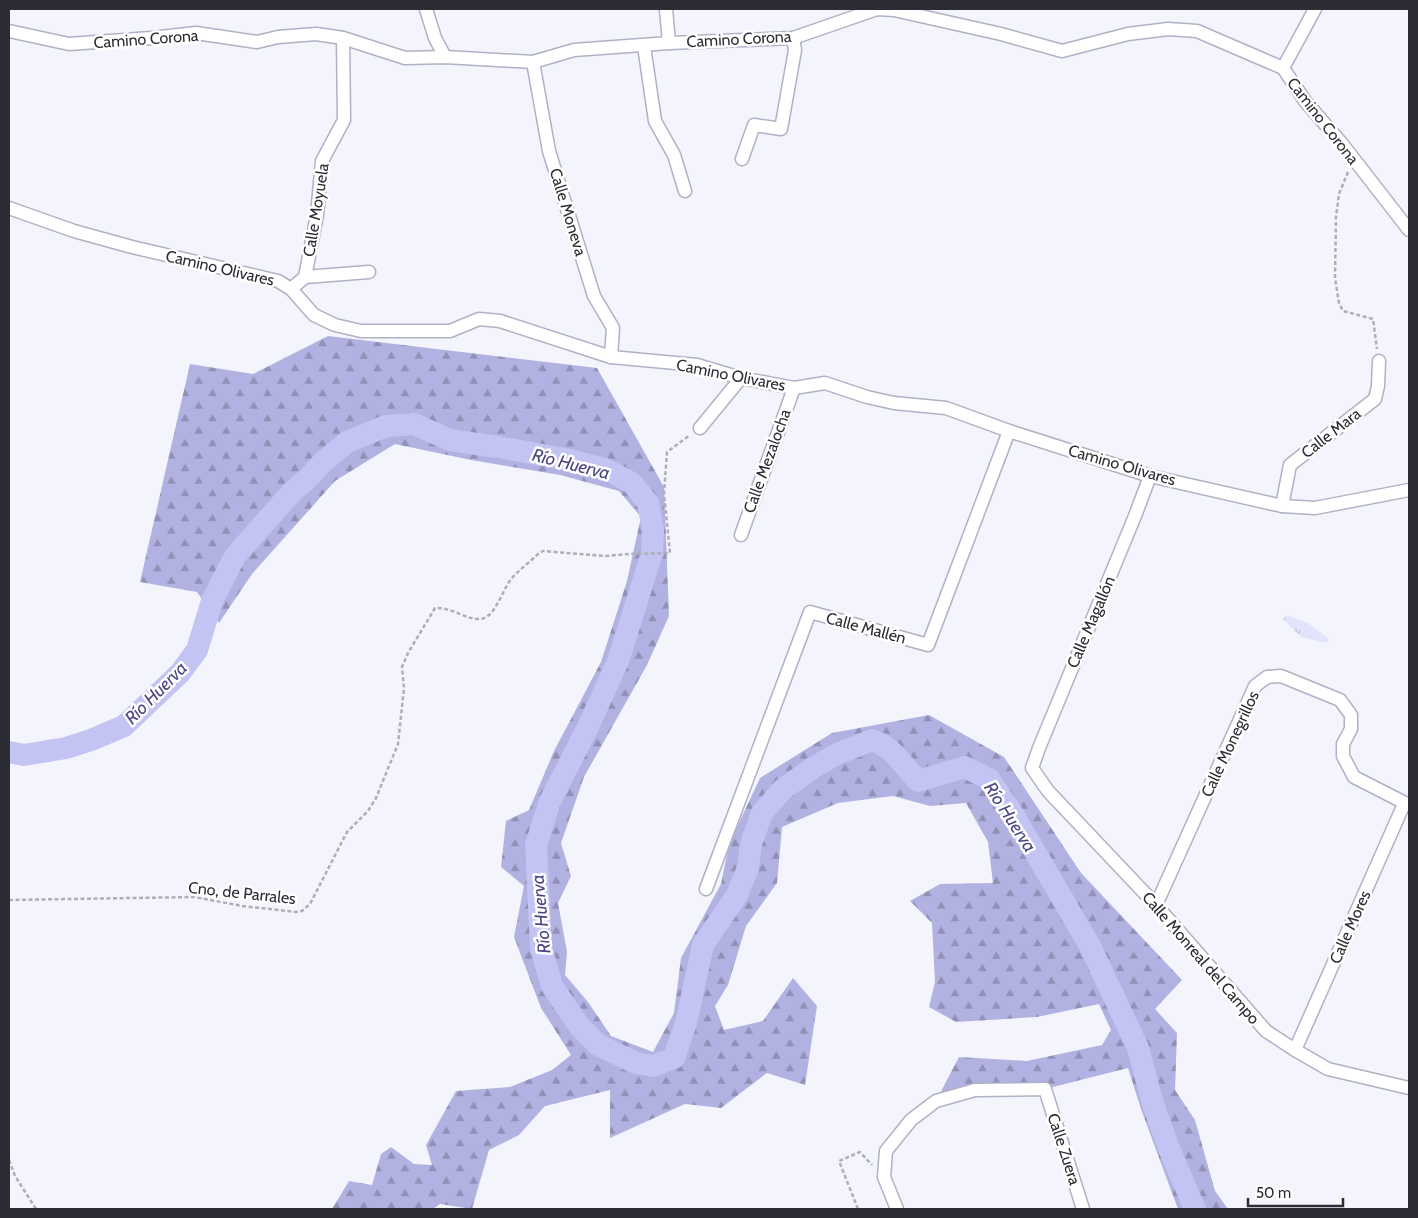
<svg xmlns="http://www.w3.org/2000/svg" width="1418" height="1218" viewBox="0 0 1418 1218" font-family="Cabin,sans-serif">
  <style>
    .forest { fill: url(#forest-firs) }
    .park { fill: url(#park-tufts) }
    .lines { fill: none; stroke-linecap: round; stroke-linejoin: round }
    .river { stroke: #c3c3f4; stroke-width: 22 }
    .minor-casing { stroke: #b0b1c6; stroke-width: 15 }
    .path { stroke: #aeaeb6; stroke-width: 2.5; stroke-dasharray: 4 2.5; stroke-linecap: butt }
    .minor { stroke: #fff; stroke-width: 12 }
    .labels { text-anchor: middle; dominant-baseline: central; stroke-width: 5; stroke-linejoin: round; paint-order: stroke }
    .street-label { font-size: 16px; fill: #2c2c34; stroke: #fff }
    .water-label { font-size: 18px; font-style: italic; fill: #4b4683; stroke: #fff }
  </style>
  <defs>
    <pattern id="forest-firs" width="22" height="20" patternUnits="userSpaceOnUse" patternTransform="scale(1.25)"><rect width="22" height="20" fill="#b2b2e2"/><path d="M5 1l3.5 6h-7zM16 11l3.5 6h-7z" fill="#9191b8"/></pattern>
    <pattern id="park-tufts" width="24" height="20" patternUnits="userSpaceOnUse" patternTransform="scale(1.25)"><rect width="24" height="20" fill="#e2e3fc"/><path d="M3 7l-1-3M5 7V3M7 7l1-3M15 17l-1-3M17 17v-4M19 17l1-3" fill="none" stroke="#c2c3d9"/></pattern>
  </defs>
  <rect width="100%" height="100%" fill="#f4f4fd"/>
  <polygon class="forest" points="328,336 597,368 664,487 669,616 647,665 584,777 561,843 571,876 558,903 567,952 565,975 588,1002 611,1036 653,1052 674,1013 681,958 721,884 729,844 760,778 832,733 929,715 1004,757 1081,873 1182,980 1155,1009 1177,1033 1175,1090 1195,1120 1215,1191 1228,1209 1178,1209 1141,1109 1128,1068 1045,1089 975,1090 936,1101 959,1057 1027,1061 1102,1045 1111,1030 1099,1004 1037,1017 956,1022 929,1007 935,982 932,923 910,901 940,884 993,883 988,842 966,803 930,806 893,796 838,803 782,827 777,883 746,926 728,985 715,1006 724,1030 763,1021 793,978 817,1006 805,1085 767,1073 721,1108 685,1104 610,1138 610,1090 545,1106 519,1135 489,1150 472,1209 440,1204 433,1209 332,1209 349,1181 372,1185 381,1154 391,1147 414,1164 432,1165 426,1145 456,1091 510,1087 552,1070 571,1055 541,1008 514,937 524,886 501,867 506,821 529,810 554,751 601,662 627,581 641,517 619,491 560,475 471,460 395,444 335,481 252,574 219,623 197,592 140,582 190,364 253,374"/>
  <polygon class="park" points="1286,615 1308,623 1329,639 1327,643 1301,637 1283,619"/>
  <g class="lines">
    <path class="river" d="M 9,752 L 24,755 L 66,748 L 91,740 L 124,726 L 180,673 L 197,650 L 212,601 L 235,556 L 292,492 L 309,477 L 322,463 L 347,442 L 386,426 L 414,424 L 450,440 L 504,448 L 565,459 L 605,469 L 632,483 L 648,503 L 653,530 L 652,553 L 618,661 L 587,729 L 550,801 L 536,845 L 541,948 L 552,986 L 580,1027 L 598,1045 L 636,1063 L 653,1066 L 674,1058 L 686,1023 L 703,945 L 737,895 L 748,868 L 751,844 L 762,813 L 783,789 L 814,767 L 837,754 L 872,740 C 893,747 903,765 918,781 L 965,767 L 989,779 L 1014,816 L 1090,946 L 1138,1048 L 1153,1104 L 1170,1151 L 1195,1209"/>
    <defs>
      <g id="minor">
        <polyline points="426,9 435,38 445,57"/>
        <polyline points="666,9 669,43"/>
        <polyline points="9,31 69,44 151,38 196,33 257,42 278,37 316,34 343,38 405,58 445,57 533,62 574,50 669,43 793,38 877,9 894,10 1001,34 1062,51 1128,34 1168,29 1197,31 1262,59 1283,68 1305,101 1343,145 1409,230"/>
        <polyline points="644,46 655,121 674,155 685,191"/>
        <polyline points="533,62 549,151 594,296 613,328 611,357"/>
        <polyline points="1283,68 1315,9"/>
        <polyline points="742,159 754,125 781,129 795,50 793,38"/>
        <polyline points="9,208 74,231 132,247 278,281 291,289 314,315 335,325 361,331 450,331 479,319 500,321 611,357 697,365 741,378 794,388 825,383 867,397 894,403 946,408 1009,431 1150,476 1282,506 1315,508 1409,490"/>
        <polyline points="305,277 369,272"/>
        <polyline points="291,289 305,277 317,215 322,161 344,120 343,38"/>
        <polyline points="700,428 741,378"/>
        <polyline points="1150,476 1135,516 1039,748 1032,768 1048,791 1156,905 1266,1031 1295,1050 1328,1069 1409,1088"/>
        <polyline points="1282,506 1290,465 1375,399 1378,386 1379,361"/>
        <polyline points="741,535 794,388"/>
        <polyline points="706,889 810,612 928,645 1009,431"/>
        <polyline points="1156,905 1255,686 1267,677 1281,676 1340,700 1351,715 1351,729 1343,744 1343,756 1354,777 1409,805"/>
        <polyline points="1295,1050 1404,804"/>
        <polyline points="897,1209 884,1177 886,1151 911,1120 936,1101 975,1090 1045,1089 1083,1209"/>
      </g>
    </defs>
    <use href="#minor" class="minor-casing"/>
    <g class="path">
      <polyline points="1348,172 1339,194 1336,217 1335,278 1339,303 1343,311 1373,319 1377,349"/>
      <path d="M 9,900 L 195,897 L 242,906 L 297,912 L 302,911 L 310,904 L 347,832 L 368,811 L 376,798 L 398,744 L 404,688 L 402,667 L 408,653 L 435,608 C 452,607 466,620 480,619 C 496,618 502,589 512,578 C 520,569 530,562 538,554 L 543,551 L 605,556 L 629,554 L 670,553 L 664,493 L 667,452 L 690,435"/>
      <polyline points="9,1160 15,1176 36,1209"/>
      <polyline points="858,1209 839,1161 860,1152 872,1165"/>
    </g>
    <use href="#minor" class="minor"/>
  </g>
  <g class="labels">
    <g class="street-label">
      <text transform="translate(146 39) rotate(-4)">Camino Corona</text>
      <text transform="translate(739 39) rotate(-3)">Camino Corona</text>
      <text transform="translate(1323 121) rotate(52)">Camino Corona</text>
      <text transform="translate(316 210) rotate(-81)">Calle Moyuela</text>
      <text transform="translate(568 212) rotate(73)">Calle Moneva</text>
      <text transform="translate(220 268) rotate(13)">Camino Olivares</text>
      <text transform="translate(731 375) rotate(11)">Camino Olivares</text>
      <text transform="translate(1331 433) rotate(-38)">Calle Mara</text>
      <text transform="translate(767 461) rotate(-70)">Calle Mezalocha</text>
      <text transform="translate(1122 465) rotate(16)">Camino Olivares</text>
      <text transform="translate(1091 622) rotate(-67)">Calle Magallón</text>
      <text transform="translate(866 628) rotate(15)">Calle Mallén</text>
      <text transform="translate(1230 744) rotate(-65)">Calle Monegrillos</text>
      <text transform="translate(242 893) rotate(6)">Cno, de Parrales</text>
      <text transform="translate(1350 927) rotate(-66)">Calle Mores</text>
      <text transform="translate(1201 958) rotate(49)">Calle Monreal del Campo</text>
      <text transform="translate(1064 1149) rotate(72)">Calle Zuera</text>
    </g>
    <g class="water-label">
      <text transform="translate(571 464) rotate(14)">Río Huerva</text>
      <text transform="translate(156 693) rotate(-45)">Río Huerva</text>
      <text transform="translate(1010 817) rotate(57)">Río Huerva</text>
      <text transform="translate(541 914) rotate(-95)">Río Huerva</text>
    </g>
  </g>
  <rect width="1418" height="1218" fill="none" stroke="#2c2c34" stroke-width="20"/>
  <path d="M1248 1198v8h95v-8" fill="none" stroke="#2c2c34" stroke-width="2.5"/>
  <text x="1256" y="1198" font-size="15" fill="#2c2c34" stroke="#ffffff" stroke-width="4" paint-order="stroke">50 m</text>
</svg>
